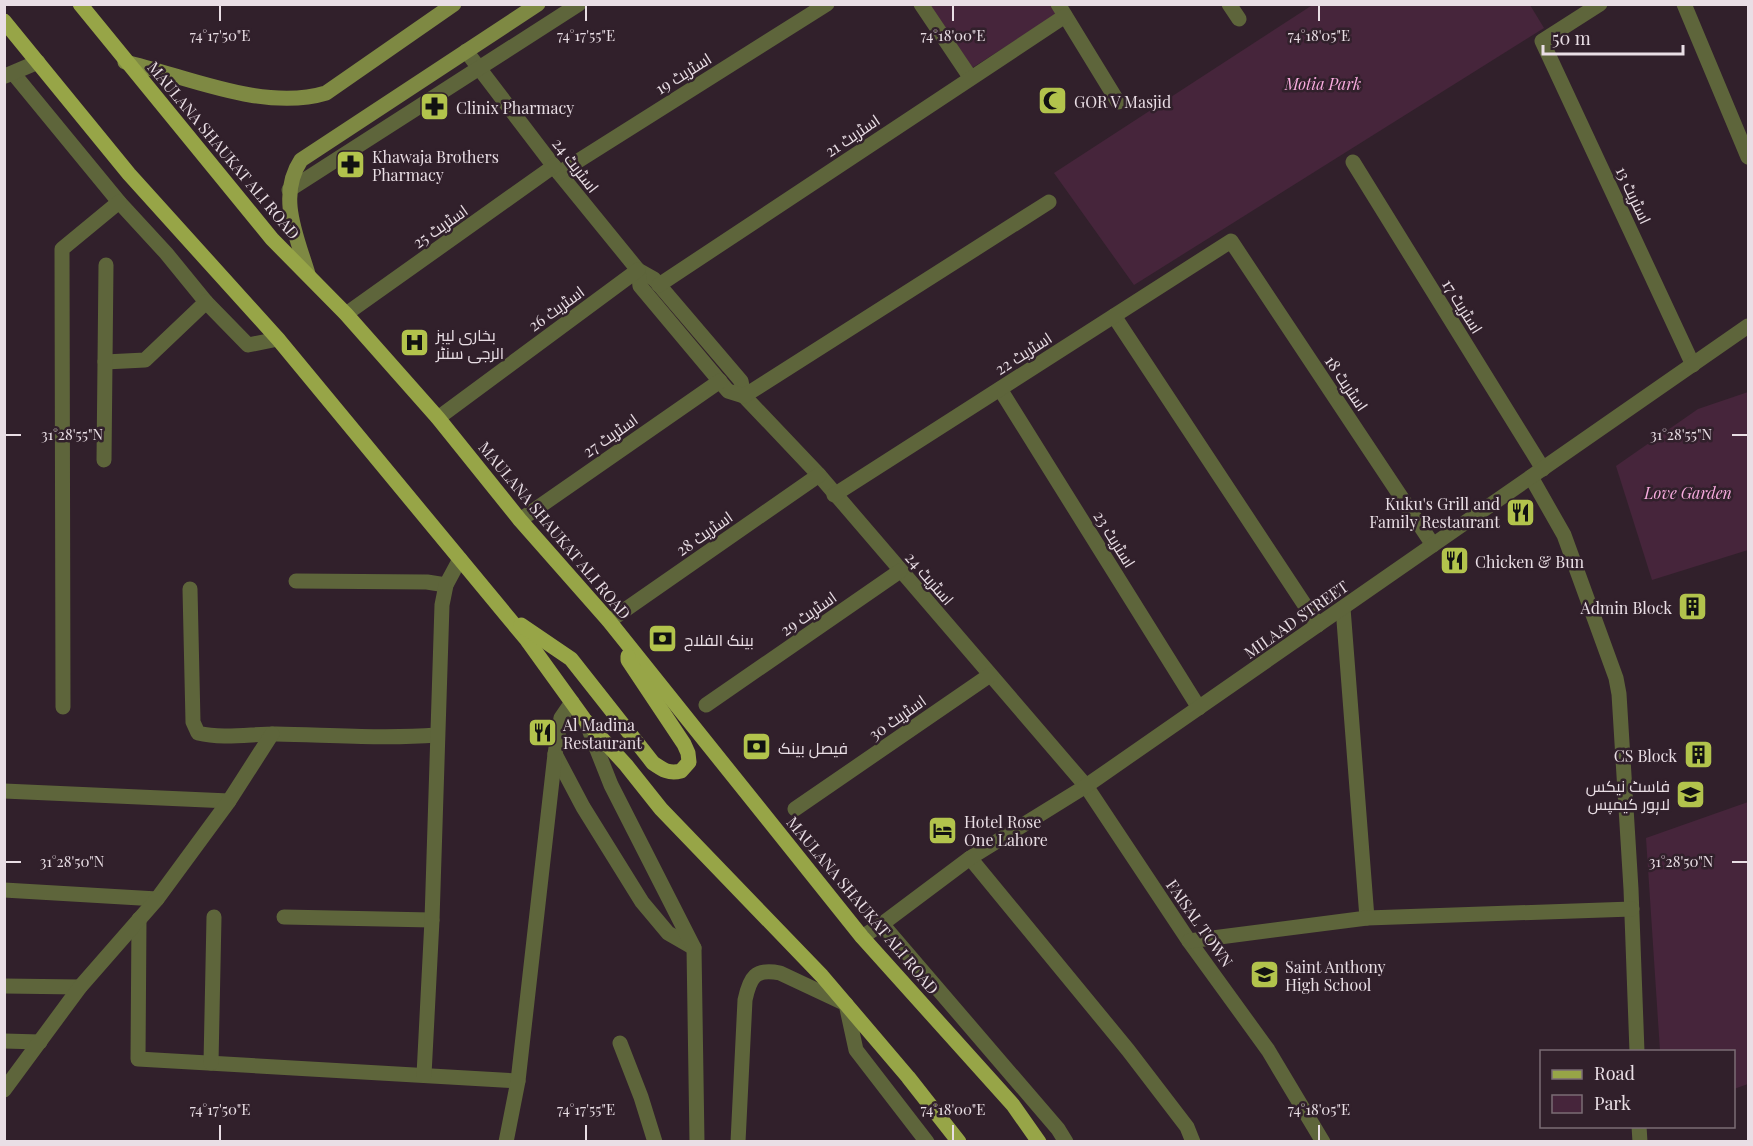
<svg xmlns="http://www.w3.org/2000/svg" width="1753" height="1146" viewBox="0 0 1753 1146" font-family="'Playfair Display',Cairo,serif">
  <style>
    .green { fill: #46253b }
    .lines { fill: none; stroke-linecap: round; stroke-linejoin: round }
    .minor { stroke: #5e653b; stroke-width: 15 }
    .tertiary { stroke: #5e653b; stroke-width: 15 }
    .secondary { stroke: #7e8943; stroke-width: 15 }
    .primary { stroke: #97a547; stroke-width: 15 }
    .ticks { fill: none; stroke: #e9dee5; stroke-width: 2 }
    .labels { text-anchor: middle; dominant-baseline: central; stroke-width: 5; stroke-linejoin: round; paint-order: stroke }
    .street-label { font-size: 16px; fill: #e9dee5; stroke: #31202b }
    .park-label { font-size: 16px; font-style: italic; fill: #f8abde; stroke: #31202b }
    .poi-label { font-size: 16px; fill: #e9dee5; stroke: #31202b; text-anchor: start }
    .ticks-label { font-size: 15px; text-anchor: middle; fill: #e9dee5; stroke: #31202b; stroke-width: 5; stroke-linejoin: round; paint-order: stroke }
  </style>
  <rect width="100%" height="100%" fill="#31202b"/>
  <g class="green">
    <polygon points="1314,4 1530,5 1544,28 1134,285 1054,173"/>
    <polygon points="930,5 1050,5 1057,14 972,68"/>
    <polygon points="1748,392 1748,550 1652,580 1616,466 1698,409"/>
    <polygon points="1748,802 1748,1084 1734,1089 1734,1052 1660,1051 1646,838"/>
  </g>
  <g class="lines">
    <g class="minor">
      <polyline points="921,4 970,77"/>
      <polyline points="1058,4 1118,102"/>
      <polyline points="1229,4 1239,19"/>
      <polyline points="1600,4 1542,41 1693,365"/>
      <polyline points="1684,4 1748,157"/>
      <polyline points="466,51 559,173 638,270 654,279 741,381 744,396 819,475 1086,786 1189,941 1268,1050 1323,1142"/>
      <polyline points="13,73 119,202 166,253 206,302 248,345 278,339"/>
      <polyline points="5,76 38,62"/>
      <polyline points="1353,162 1543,469"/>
      <polyline points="559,173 827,4"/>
      <polyline points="289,190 579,4"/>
      <polyline points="638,270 640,286 728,391 744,396 1049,202"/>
      <polyline points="659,285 1065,16"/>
      <polyline points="346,314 554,166"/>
      <polyline points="1114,316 1318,625"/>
      <polyline points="105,362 145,360 206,302"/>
      <polyline points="1000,389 1199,708"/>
      <polyline points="438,418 638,270"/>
      <polyline points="104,460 106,265"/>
      <polyline points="1531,477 1564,535 1616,678 1619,694 1631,889 1637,1052"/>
      <polyline points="834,495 1231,241 1433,545"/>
      <polyline points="520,520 720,381"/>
      <polyline points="296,581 427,582 446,585"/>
      <path d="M 190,589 L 193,722 L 198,733 C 223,739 250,734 276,734 C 330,735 384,739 437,735"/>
      <polyline points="1343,608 1367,918"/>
      <polyline points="609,621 819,475"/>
      <polyline points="706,705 900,571"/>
      <polyline points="63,707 62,249 119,202"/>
      <polyline points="555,754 583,807 642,902 668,933 694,948"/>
      <polyline points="4,791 229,801"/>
      <polyline points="795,809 990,675"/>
      <polyline points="970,858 1128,1050 1187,1127 1193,1142"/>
      <polyline points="4,890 157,899"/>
      <polyline points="284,917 432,920"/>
      <polyline points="139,919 138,1059 518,1081"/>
      <polyline points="882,924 1058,1129 1066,1142"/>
      <polyline points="1189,941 1367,918 1632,909"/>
      <polyline points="4,986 80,987"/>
      <polyline points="846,1004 856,1050 927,1142"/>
      <polyline points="4,1041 40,1042"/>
      <polyline points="620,1043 641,1097 655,1142"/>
      <polyline points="211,1063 214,917"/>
      <polyline points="424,1075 432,920 442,605 446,585 460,559"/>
      <polyline points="4,1090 80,987 157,899 229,801 272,734"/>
      <polyline points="1639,1126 1640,1142"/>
      <polyline points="506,1142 518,1081 555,754 561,718 572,702"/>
    </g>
    <g class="tertiary">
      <polyline points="586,722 611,785 694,948 697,1142"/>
      <polyline points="862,937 882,924 970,858 1086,786 1748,326"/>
      <path d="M 738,1142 L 745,1000 C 750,977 755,968 780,973 L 846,1004"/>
    </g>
    <g class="secondary">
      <path d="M 125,62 C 186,76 264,112 326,93 L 454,4"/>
      <path d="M 308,274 C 297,237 277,196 301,160 L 538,4"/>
    </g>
    <g class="primary">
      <polyline points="80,4 272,239 346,314 438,418 520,520 609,621 862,937 1013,1105 1039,1142"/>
      <polyline points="4,21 129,174 278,339 507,616 527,640 584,719 626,765 661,809 822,976 908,1077 959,1142"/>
      <path d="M 521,625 L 571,659 L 653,763 C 663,770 669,774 681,771 L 689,762 L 688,753 L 684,744 L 628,660 L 628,656"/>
    </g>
  </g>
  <path class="ticks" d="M 220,6 L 220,21M 586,6 L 586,21M 953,6 L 953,21M 1319,6 L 1319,21M 6,435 L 21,435M 1732,435 L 1747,435M 6,862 L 21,862M 1732,862 L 1747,862M 220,1125 L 220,1140M 586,1125 L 586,1140M 953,1125 L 953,1140M 1319,1125 L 1319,1140"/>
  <defs>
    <symbol id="mosque-square" viewBox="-11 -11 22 22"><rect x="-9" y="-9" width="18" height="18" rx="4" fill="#b2c34c" stroke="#31202b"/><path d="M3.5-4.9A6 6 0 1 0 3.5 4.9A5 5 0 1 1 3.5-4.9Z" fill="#111"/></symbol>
    <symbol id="pharmacy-square" viewBox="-11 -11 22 22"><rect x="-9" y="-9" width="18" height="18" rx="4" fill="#b2c34c" stroke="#31202b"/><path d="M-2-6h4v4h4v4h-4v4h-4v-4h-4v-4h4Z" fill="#111"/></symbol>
    <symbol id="hospital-square" viewBox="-11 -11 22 22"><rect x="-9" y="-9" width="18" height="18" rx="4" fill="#b2c34c" stroke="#31202b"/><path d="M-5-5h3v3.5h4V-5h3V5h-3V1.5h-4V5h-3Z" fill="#111"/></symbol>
    <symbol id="restaurant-square" viewBox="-11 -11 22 22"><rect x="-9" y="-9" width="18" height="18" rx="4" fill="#b2c34c" stroke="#31202b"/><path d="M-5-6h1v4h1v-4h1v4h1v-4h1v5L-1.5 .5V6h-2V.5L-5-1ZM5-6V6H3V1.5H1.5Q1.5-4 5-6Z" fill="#111"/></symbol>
    <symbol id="building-square" viewBox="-11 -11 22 22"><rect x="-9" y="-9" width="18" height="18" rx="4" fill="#b2c34c" stroke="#31202b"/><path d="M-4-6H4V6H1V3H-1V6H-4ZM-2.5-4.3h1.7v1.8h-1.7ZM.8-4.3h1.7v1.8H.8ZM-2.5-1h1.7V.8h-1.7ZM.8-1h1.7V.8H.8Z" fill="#111"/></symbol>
    <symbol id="bank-square" viewBox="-11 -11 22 22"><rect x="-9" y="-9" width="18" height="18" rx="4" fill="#b2c34c" stroke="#31202b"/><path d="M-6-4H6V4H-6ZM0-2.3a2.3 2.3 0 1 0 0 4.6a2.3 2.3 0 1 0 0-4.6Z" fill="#111"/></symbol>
    <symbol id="university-square" viewBox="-11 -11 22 22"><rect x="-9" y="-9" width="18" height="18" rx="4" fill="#b2c34c" stroke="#31202b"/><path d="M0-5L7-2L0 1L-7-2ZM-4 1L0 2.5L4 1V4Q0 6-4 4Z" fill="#111"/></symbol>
    <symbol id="hotel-square" viewBox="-11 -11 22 22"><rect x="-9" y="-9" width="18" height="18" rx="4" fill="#b2c34c" stroke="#31202b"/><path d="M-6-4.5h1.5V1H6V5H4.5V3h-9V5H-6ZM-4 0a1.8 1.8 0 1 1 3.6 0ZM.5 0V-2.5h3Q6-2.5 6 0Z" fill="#111"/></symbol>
    <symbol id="school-square" viewBox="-11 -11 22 22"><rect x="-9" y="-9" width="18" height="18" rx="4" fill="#b2c34c" stroke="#31202b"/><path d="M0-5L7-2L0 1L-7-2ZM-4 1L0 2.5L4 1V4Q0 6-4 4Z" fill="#111"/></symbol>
  </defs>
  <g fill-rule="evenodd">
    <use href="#mosque-square" x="1036" y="84" width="33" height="33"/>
    <use href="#pharmacy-square" x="418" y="90" width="33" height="33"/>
    <use href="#pharmacy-square" x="334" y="148" width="33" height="33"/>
    <use href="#hospital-square" x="398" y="326" width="33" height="33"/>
    <use href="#restaurant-square" x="1504" y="496" width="33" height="33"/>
    <use href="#restaurant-square" x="1438" y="544" width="33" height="33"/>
    <use href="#building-square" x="1676" y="590" width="33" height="33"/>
    <use href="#bank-square" x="646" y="622" width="33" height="33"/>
    <use href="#restaurant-square" x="526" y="716" width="33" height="33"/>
    <use href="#bank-square" x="740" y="730" width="33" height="33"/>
    <use href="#building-square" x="1682" y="738" width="33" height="33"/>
    <use href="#university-square" x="1674" y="778" width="33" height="33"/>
    <use href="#hotel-square" x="926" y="814" width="33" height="33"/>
    <use href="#school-square" x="1248" y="958" width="33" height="33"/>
  </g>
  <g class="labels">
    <g class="street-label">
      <text transform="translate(683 73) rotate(-32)">اسٹریٹ 19</text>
      <text transform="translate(852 135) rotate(-34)">اسٹریٹ 21</text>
      <text transform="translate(224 150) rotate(50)">MAULANA SHAUKAT ALI ROAD</text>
      <text transform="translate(576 165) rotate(52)">اسٹریٹ 24</text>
      <text transform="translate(1634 195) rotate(65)">اسٹریٹ 13</text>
      <text transform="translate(440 226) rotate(-35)">اسٹریٹ 25</text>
      <text transform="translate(1463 306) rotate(58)">اسٹریٹ 17</text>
      <text transform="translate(556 308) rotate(-36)">اسٹریٹ 26</text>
      <text transform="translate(1023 353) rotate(-33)">اسٹریٹ 22</text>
      <text transform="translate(1347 383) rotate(56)">اسٹریٹ 18</text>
      <text transform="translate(610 435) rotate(-35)">اسٹریٹ 27</text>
      <text transform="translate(555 530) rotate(50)">MAULANA SHAUKAT ALI ROAD</text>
      <text transform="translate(704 533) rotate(-35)">اسٹریٹ 28</text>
      <text transform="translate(1115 539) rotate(58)">اسٹریٹ 23</text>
      <text transform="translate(930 578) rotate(49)">اسٹریٹ 24</text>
      <text transform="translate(808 613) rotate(-35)">اسٹریٹ 29</text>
      <text transform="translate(1296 619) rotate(-35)">MILAAD STREET</text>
      <text transform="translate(897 717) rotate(-35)">اسٹریٹ 30</text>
      <text transform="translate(863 905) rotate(50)">MAULANA SHAUKAT ALI ROAD</text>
      <text transform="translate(1200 923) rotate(55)">FAISAL TOWN</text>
    </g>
    <g class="park-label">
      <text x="1323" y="83">Motia Park</text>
      <text x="1688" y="492">Love Garden</text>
    </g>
    <g class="poi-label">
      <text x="1074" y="101">GOR V Masjid</text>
      <text x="456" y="107">Clinix Pharmacy</text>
      <text x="372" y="156">Khawaja Brothers<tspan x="372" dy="18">Pharmacy</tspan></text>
      <text x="436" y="334">بخاری لیبز<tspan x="436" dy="18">الرجی سنٹر</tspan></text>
      <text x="1500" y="503" text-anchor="end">Kuku's Grill and<tspan x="1500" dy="18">Family Restaurant</tspan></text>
      <text x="1475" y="561">Chicken &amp; Bun</text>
      <text x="1672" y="607" text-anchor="end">Admin Block</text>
      <text x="684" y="639">بینک الفلاح</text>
      <text x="563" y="724">Al Madina<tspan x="563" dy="18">Restaurant</tspan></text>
      <text x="778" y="747">فیصل بینک</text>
      <text x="1677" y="755" text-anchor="end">CS Block</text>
      <text x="1670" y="785" text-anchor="end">فاسٹ نیکس<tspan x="1670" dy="18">لاہور کیمپس</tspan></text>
      <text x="964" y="821">Hotel Rose<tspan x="964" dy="18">One Lahore</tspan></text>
      <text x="1285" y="966">Saint Anthony<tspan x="1285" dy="18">High School</tspan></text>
    </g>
  </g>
  <g class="ticks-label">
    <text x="220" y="41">74°17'50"E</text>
    <text x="586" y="41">74°17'55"E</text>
    <text x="953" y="41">74°18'00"E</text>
    <text x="1319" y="41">74°18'05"E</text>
    <text x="72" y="440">31°28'55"N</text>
    <text x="1681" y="440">31°28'55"N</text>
    <text x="72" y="867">31°28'50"N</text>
    <text x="1681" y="867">31°28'50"N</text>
    <text x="220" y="1115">74°17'50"E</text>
    <text x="586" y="1115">74°17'55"E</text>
    <text x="953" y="1115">74°18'00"E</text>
    <text x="1319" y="1115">74°18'05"E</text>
  </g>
  <rect width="1753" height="1146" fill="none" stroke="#e9dee5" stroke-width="12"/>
  <rect x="1540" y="1050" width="195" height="78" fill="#31202b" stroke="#7b6c75" stroke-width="1.5"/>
  <rect x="1552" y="1070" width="30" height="9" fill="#97a547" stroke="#7b6c75" stroke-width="1.5"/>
  <text x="1594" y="1080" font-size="18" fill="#e9dee5">Road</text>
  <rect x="1552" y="1095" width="30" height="18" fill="#46253b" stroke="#7b6c75" stroke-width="1.5"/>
  <text x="1594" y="1110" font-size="18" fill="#e9dee5">Park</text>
  <path d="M1543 45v9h140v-9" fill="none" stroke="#e9dee5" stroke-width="3"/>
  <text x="1552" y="45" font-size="18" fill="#e9dee5" stroke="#31202b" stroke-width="4.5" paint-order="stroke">50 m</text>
</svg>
